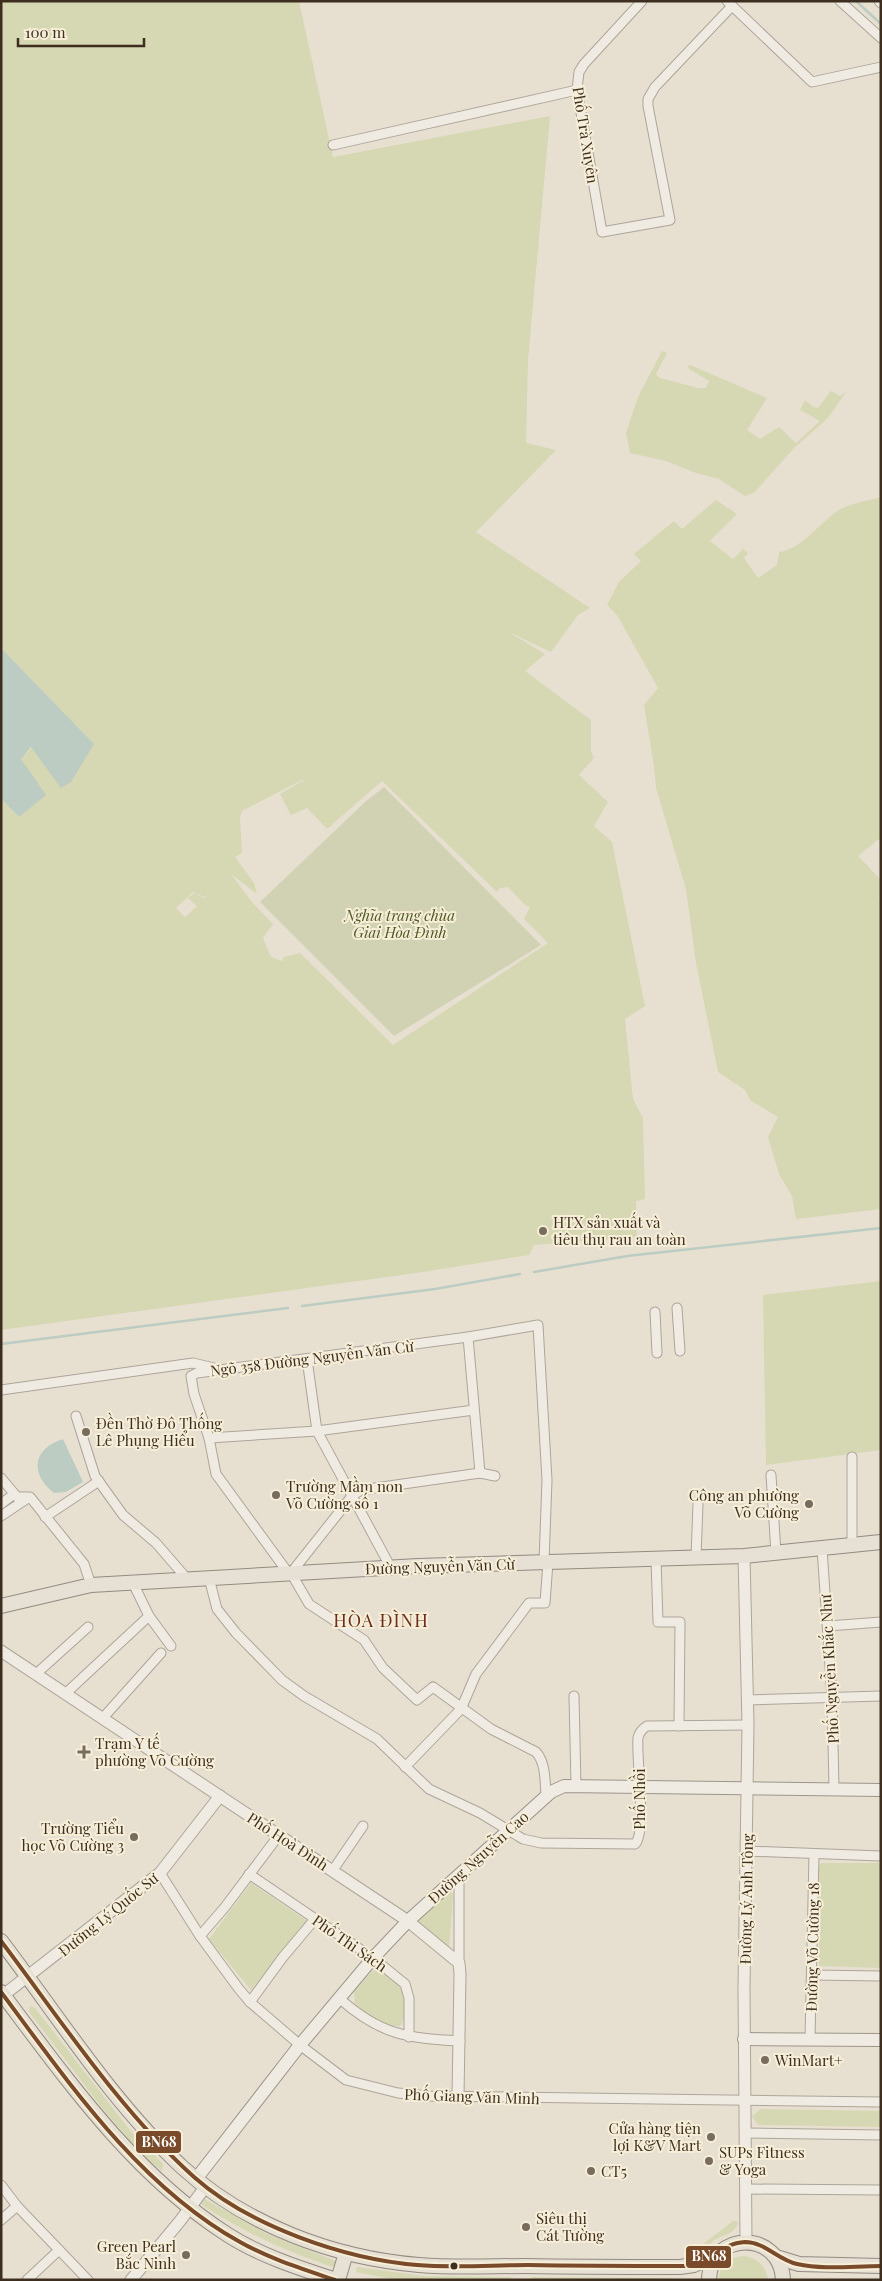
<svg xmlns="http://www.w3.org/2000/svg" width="882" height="2281" viewBox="0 0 882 2281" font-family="'Playfair Display',serif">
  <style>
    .green { fill: #d6d7b3; fill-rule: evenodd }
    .cemetery { fill: #d1d1b3 }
    .water { fill: #bcccc2 }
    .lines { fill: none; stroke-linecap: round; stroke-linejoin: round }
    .stream { stroke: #bcccc2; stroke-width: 2.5 }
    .minor-casing { stroke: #ada599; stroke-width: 11 }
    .tertiary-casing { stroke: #ada599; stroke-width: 13 }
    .secondary-casing { stroke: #9c958a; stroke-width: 14 }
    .primary-casing { stroke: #928b80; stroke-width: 16 }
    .minor { stroke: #efebe3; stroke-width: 9 }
    .tertiary { stroke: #efebe3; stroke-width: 11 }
    .secondary { stroke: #efebe3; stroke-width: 12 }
    .primary { stroke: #e6e1d4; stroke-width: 14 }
    .bus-1-casing { stroke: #f7eed8; stroke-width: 8 }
    .bus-1 { stroke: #7a4b2a; stroke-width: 4 }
    .poi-dot { fill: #786c5e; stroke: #f7eed8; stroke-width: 2 }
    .bus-dot { fill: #3d2e20; stroke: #f7eed8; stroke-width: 2 }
    .labels { text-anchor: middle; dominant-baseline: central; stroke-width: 4; stroke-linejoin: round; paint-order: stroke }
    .street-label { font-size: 15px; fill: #3d2e20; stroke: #f7eed8 }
    .park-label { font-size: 15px; font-style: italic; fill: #4d5a26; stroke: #f7eed8 }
    .poi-label { font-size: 15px; fill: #3d2e20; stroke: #f7eed8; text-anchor: start }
    .quarter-label { font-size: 18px; letter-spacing: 1px; fill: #6b2e1e; stroke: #f7eed8 }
    .line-badge { stroke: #f7eed8; stroke-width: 2 }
    .badge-label { font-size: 14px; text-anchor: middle; font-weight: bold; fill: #fff }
  </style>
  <rect width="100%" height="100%" fill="#e7e0d1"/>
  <g class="green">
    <path d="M 1,1 L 299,1 L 333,157 L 550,116 L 528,360 L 526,443 L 556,450 L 476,532 L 590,608 L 578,615 L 551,652 L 507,631 L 545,654 L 525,671 L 591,720 L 591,752 L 594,758 L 579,775 L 608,802 L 594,826 L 612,842 L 645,1006 L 625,1019 L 633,1099 L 643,1118 L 645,1199 L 636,1201 L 637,1237 L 534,1245 L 529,1255 L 423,1272 L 1,1330 L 1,799 L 19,817 L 21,759 L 32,747 L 94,744 L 1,648 ZM 302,780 L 308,787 L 302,781 L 280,794 L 291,815 L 307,808 L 327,829 L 382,781 L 497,892 L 500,888 L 508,887 L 525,905 L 530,907 L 524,919 L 548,943 L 393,1045 L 300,953 L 284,957 L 282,961 L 271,957 L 263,938 L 273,924 L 251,901 L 231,874 L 257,894 L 254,883 L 235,857 L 242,853 L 240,817 L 242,811 ZM 193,892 L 204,897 L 207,896 L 204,898 L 194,893 L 188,898 L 197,906 L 185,917 L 176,908 Z"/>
    <polygon points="662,351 667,353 656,374 660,378 698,388 706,388 709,381 689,369 688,366 690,365 767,398 747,430 760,439 779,427 796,443 820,421 800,410 805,400 813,407 818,408 831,391 840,396 846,392 828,418 794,448 755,492 745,496 719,479 696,473 666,461 630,453 626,433 638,397"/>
    <path d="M 881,497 L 881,841 L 879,839 L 858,856 L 881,880 L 881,896 L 878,898 L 881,900 L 881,1209 L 796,1219 L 792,1196 L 779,1174 L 768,1137 L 778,1117 L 750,1100 L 745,1090 L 718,1072 L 696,963 L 686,889 L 656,788 L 654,767 L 644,705 L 658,688 L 617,615 L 607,605 L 619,582 L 641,561 L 634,554 L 674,521 L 682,529 L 716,500 L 737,514 L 710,541 L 733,559 L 743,549 L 748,553 L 744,558 L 758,578 L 777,565 L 779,552 C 800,551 822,520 839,510 C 852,503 867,501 881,497 Z"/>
    <polygon points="881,1281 881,1450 766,1465 763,1295"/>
    <polygon points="821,1863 881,1863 881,1968 819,1966 819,1865"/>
    <polygon points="251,1883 307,1921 251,1990 209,1939"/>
    <polygon points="450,1891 453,1895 449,1950 415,1921"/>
    <path d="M 377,1966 C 384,1972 393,1978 398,1985 C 407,1994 408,2017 400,2026 C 384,2028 367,2017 355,2007 L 354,1991 Z"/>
    <polygon points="30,2006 35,2008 129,2129 163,2164 162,2171 145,2158 105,2112 29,2012"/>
    <polygon points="761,2109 881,2111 881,2127 758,2125 752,2116"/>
    <path d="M 203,2198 L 267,2234 L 336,2261 L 336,2265 L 332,2267 C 285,2251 246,2233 205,2207 L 201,2204 Z"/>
    <path d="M 733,2221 L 738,2221 C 736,2236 720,2234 712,2242 C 703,2251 702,2260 688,2259 L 688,2256 Z"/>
    <path d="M 744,2256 C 757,2258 766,2266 768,2280 L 718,2280 C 720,2265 729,2257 744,2256 Z"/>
    <polygon points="357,2267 424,2276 511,2277 512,2280 397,2280 356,2272"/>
    <polygon points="532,2277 668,2278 679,2280 532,2280"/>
  </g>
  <polygon class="cemetery" points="384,787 541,945 394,1036 260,902 365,802"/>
  <g class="water">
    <polygon points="1,648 94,744 71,782 61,788 31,747 21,759 46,795 19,817 1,799"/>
    <path d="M 63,1439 L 83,1482 L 66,1492 L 54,1493 C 29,1474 33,1448 63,1439 Z"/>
  </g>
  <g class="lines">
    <g class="stream">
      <polyline points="856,1 881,24"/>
      <polyline points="534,1272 627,1256 881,1228"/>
      <polyline points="302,1306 435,1289 520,1274"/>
      <polyline points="1,1344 288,1308"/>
    </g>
    <defs>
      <g id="minor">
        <polyline points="642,1 584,64 579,72 577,90 602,232 670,220 648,106 648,99 655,87 732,6"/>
        <polyline points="727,1 812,82 881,67"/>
        <polyline points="840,1 881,38"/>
        <polyline points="879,1 881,3"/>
        <polyline points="333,145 577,90"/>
        <polyline points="677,1308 680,1351"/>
        <polyline points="655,1312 657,1353"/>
        <polyline points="468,1337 480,1473"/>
        <polyline points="307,1359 317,1431 391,1568"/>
        <polyline points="1,1390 193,1363 214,1368"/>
        <polyline points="76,1416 95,1476 123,1515 156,1543 188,1580"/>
        <polyline points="209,1438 317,1431 474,1410"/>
        <polyline points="852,1457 852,1545"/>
        <polyline points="771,1475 776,1553"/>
        <path d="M 495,1476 L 480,1473 L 361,1490 L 352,1496 L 291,1573 L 309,1604 L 364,1640 L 383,1668 L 417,1700 L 433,1687 L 491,1729 L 536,1752 C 546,1763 545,1782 546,1796"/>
        <polyline points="1,1478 17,1497 30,1497 84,1564 91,1585"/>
        <polyline points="1,1504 14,1494"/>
        <polyline points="1,1516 28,1498"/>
        <polyline points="45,1517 99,1481"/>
        <polyline points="822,1548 832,1697 834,1789"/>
        <polyline points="696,1557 698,1504"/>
        <polyline points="656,1559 658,1622 680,1622 679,1726"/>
        <polyline points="289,1574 216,1474 209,1438 194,1394 191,1376 197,1373 468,1337 538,1325 547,1480 544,1562"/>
        <path d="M 209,1578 L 217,1609 L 236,1633 L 282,1680 L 304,1696 L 377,1739 L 429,1789 L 480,1813 L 523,1839 L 541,1843 L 635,1844 C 647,1833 636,1757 638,1738 C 639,1733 642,1729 647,1726 L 748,1725"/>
        <polyline points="149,1616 171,1646"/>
        <polyline points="828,1626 881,1622"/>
        <polyline points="36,1674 88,1627"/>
        <polyline points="65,1694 149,1616 133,1583"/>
        <polyline points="574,1696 576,1786"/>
        <polyline points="747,1700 881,1696"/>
        <polyline points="102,1719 161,1653"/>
        <polyline points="405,1767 461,1709 476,1674 529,1603 545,1603 548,1562"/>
        <polyline points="746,1851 881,1856"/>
        <polyline points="333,1870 363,1826"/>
        <polyline points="160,1873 200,1936 239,1989 250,2002 300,2045 346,2080 398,2093 428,2096 881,2102"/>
        <polyline points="249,1874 373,1958 405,1984 409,1998 409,2037"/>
        <polyline points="200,1936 225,1907 279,1835"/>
        <polyline points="459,1963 459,1875"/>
        <polyline points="812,1975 881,1976"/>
        <path d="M 339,1998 C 380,2035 407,2038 460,2041"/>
        <polyline points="250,2002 283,1957 315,1919"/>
        <polyline points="810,2039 814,1854"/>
        <polyline points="745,2133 881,2135"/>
        <polyline points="1,2185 17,2206 88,2280"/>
        <polyline points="746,2189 881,2190"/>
        <polyline points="1,2220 17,2206"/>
        <polyline points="27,2280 59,2250"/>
      </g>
      <g id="tertiary">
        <polyline points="744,1556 748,1725 744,1988 746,2242"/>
        <polyline points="1,1651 408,1921 459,1963 460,1974 458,2097"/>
        <polyline points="1,1997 160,1873 220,1796"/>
        <polyline points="131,2280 180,2221 206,2186"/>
      </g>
      <g id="secondary">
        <polyline points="744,2039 881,2040"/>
        <polyline points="196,2179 300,2045 373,1958 408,1921 551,1792 564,1786 881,1790"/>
      </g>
      <g id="primary">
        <polyline points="1,1606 91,1585 418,1566 744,1556 881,1542"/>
        <path d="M 1,1941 C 58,2016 112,2102 182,2167 C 245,2225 334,2258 419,2265 C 454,2268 490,2266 525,2266 C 577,2267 629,2267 680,2267 L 694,2265 L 721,2251"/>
        <path d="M 1,1992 C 68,2081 133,2174 228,2235 C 261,2256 299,2268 336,2280"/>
        <polyline points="776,2257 799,2264 881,2266"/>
        <polyline points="338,2280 346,2253"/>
        <path d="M 709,2280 C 710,2230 781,2230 783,2280"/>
      </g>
    </defs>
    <use href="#minor" class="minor-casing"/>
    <use href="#tertiary" class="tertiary-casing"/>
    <use href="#secondary" class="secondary-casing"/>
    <use href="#primary" class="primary-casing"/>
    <use href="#minor" class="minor"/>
    <use href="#tertiary" class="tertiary"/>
    <use href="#secondary" class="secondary"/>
    <use href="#primary" class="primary"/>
    <defs>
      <g id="bus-1">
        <path d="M 1,1941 C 60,2019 121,2112 194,2177 C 249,2226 344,2259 417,2265 C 454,2268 492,2265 528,2265 C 582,2266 635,2266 689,2266 C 708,2260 724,2243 745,2242 C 765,2242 778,2260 797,2264 C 824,2270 853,2266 881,2266"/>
        <path d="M 1,1992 C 69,2083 139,2186 240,2242 C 270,2259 303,2269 335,2280"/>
      </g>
    </defs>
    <use href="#bus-1" class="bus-1-casing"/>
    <use href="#bus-1" class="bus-1"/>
  </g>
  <g class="poi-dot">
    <circle cx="543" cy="1231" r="5"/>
    <circle cx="86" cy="1432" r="5"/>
    <circle cx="276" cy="1495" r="5"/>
    <circle cx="809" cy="1504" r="5"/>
    <path d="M81.5 1744.5h5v5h5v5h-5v5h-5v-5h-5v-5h5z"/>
    <circle cx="134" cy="1837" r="5"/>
    <circle cx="765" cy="2060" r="5"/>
    <circle cx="711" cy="2137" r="5"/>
    <circle cx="709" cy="2161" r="5"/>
    <circle cx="591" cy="2171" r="5"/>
    <circle cx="526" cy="2227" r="5"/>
    <circle cx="186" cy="2255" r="5"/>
  </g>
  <circle class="bus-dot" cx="454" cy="2266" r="4.5"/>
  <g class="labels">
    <g class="street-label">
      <text transform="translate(586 135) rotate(81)">Phố Trà Xuyên</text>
      <text transform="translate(312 1358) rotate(-7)">Ngõ 358 Đường Nguyễn Văn Cừ</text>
      <text transform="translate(440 1566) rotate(-2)">Đường Nguyễn Văn Cừ</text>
      <text transform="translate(829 1669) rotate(-93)">Phố Nguyễn Khắc Như</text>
      <text transform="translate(639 1799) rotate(-90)">Phố Nhồi</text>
      <text transform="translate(288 1841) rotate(33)">Phố Hoà Đình</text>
      <text transform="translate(478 1857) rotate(-42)">Đường Nguyễn Cao</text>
      <text transform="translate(746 1899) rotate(-89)">Đường Lý Anh Tông</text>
      <text transform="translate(108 1914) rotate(-39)">Đường Lý Quốc Sư</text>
      <text transform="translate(350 1943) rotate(35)">Phố Thi Sách</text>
      <text transform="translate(812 1947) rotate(-89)">Đường Võ Cường 18</text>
      <text transform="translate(472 2096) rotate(2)">Phố Giang Văn Minh</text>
    </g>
    <g class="park-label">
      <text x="400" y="915">Nghĩa trang chùa<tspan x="400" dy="17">Giai Hòa Đình</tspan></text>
    </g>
    <g class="poi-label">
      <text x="553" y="1222">HTX sản xuất và<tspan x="553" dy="17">tiêu thụ rau an toàn</tspan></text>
      <text x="96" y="1423">Đền Thờ Đô Thống<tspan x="96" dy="17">Lê Phụng Hiểu</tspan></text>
      <text x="286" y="1486">Trường Mầm non<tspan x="286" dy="17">Võ Cường số 1</tspan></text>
      <text x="799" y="1495" text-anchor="end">Công an phường<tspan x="799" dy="17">Võ Cường</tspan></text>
      <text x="95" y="1743">Trạm Y tế<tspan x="95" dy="17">phường Võ Cường</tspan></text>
      <text x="124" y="1828" text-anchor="end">Trường Tiểu<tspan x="124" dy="17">học Võ Cường 3</tspan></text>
      <text x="775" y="2060">WinMart+</text>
      <text x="701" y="2128" text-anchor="end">Cửa hàng tiện<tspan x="701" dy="17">lợi K&amp;V Mart</tspan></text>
      <text x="719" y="2152">SUPs Fitness<tspan x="719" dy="17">&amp; Yoga</tspan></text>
      <text x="601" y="2171">CT5</text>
      <text x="536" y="2218">Siêu thị<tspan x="536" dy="17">Cát Tường</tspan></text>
      <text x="176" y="2246" text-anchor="end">Green Pearl<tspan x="176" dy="17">Bắc Ninh</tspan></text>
    </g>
    <g class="quarter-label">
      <text x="381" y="1620">HÒA ĐÌNH</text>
    </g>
  </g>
  <g class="line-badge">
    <rect x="135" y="2130" width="47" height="24" rx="5" fill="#7a4b2a"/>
    <rect x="685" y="2245" width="47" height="24" rx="5" fill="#7a4b2a"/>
  </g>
  <g class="badge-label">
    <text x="159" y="2147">BN68</text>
    <text x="709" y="2261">BN68</text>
  </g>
  <rect width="882" height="2281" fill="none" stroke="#3d2e20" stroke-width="5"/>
  <path d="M18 38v8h126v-8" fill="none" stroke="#3d2e20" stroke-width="2.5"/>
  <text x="25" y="38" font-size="15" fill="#3d2e20" stroke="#f7eed8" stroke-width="4" paint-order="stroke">100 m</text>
</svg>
